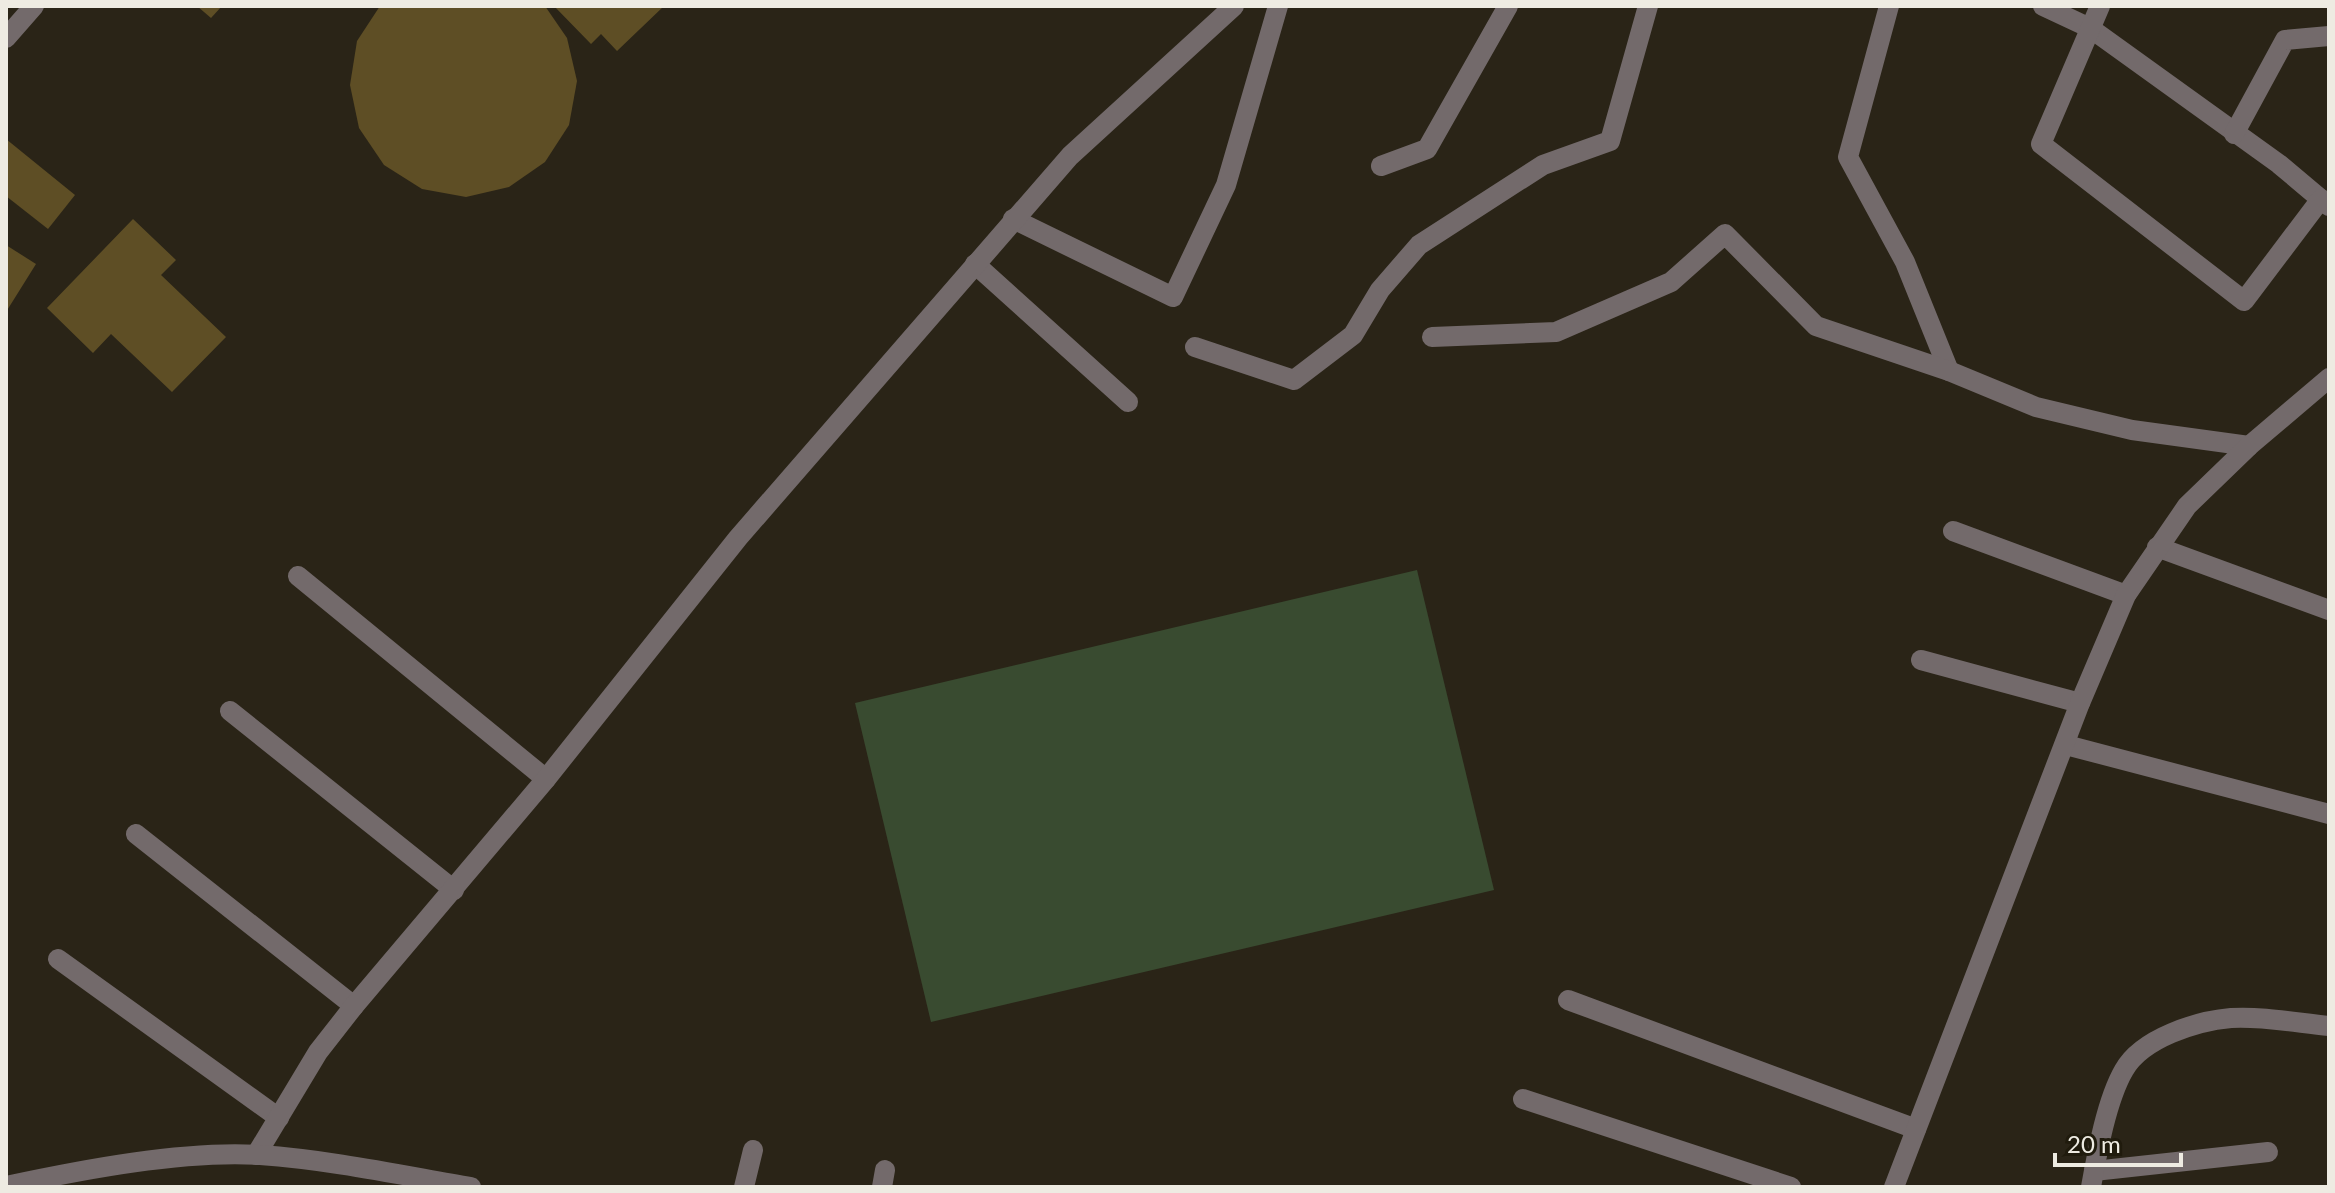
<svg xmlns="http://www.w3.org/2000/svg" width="2335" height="1193" viewBox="0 0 2335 1193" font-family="Lato,sans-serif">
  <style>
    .green { fill: #394b30 }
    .building { fill: #5e4e25 }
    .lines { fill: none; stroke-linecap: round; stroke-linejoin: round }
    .minor { stroke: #736a6b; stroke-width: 20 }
  </style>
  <rect width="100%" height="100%" fill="#2a2417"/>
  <polygon class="green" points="1417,570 1494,890 931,1022 855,703"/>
  <g class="building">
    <polygon points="197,6 222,6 211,18"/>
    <polygon points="380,6 545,6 567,38 577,81 569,125 545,162 509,187 466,197 422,189 384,165 359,128 350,85 357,41"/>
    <polygon points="554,6 664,6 617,51 601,34 591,44"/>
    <polygon points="6,139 75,195 48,229 6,196"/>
    <polygon points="133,219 176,260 161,275 226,337 172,392 111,334 93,353 47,308"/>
    <polygon points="6,245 36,264 6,312"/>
  </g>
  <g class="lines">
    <g class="minor">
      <polyline points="1889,6 1848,157 1905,262 1949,371"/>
      <polyline points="2043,6 2090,28 2279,164 2329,206"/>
      <polyline points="2100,6 2041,144 2244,301 2321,199"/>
      <polyline points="6,38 34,6"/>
      <polyline points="2234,134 2285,40 2329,36"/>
      <polyline points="1381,166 1427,149 1508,6"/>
      <polyline points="1013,219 1173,297 1226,185 1278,6"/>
      <polyline points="975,264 1128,402"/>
      <polyline points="1432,337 1556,332 1671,282 1725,234 1816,326 1949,371 2036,407 2132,430 2249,446"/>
      <polyline points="1195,347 1294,380 1353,335 1380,290 1419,245 1543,165 1610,141 1648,6"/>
      <polyline points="1953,531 2126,595"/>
      <polyline points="2157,547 2329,610"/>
      <polyline points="298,576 546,779"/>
      <polyline points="1921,660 2080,703"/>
      <polyline points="230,711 454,890"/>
      <polyline points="2066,745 2329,814"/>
      <polyline points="136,834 354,1006"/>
      <polyline points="58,959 279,1118"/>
      <polyline points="1568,1000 1916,1129"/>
      <polyline points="1523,1099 1791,1187"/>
      <polyline points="256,1155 318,1052 354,1006 546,779 738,538 1070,156 1234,6"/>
      <polyline points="2094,1171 2268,1152"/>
      <path d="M 6,1186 C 81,1170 184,1150 260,1155 C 331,1160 401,1175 471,1187"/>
      <polyline points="744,1187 753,1150"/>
      <polyline points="882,1187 885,1170"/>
      <polyline points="1894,1187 2080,703 2126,595 2187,506 2249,446 2329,378"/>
      <path d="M 2091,1187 C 2097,1153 2107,1099 2124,1070 C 2142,1038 2197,1021 2231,1018 C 2263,1016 2298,1023 2329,1026"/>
    </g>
  </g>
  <rect width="2335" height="1193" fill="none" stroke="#eeebe2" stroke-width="16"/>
  <path d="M2055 1153v12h126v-12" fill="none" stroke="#eeebe2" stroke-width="4"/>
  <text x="2067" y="1153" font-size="24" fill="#eeebe2" stroke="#201b0d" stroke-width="6" paint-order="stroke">20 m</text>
</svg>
